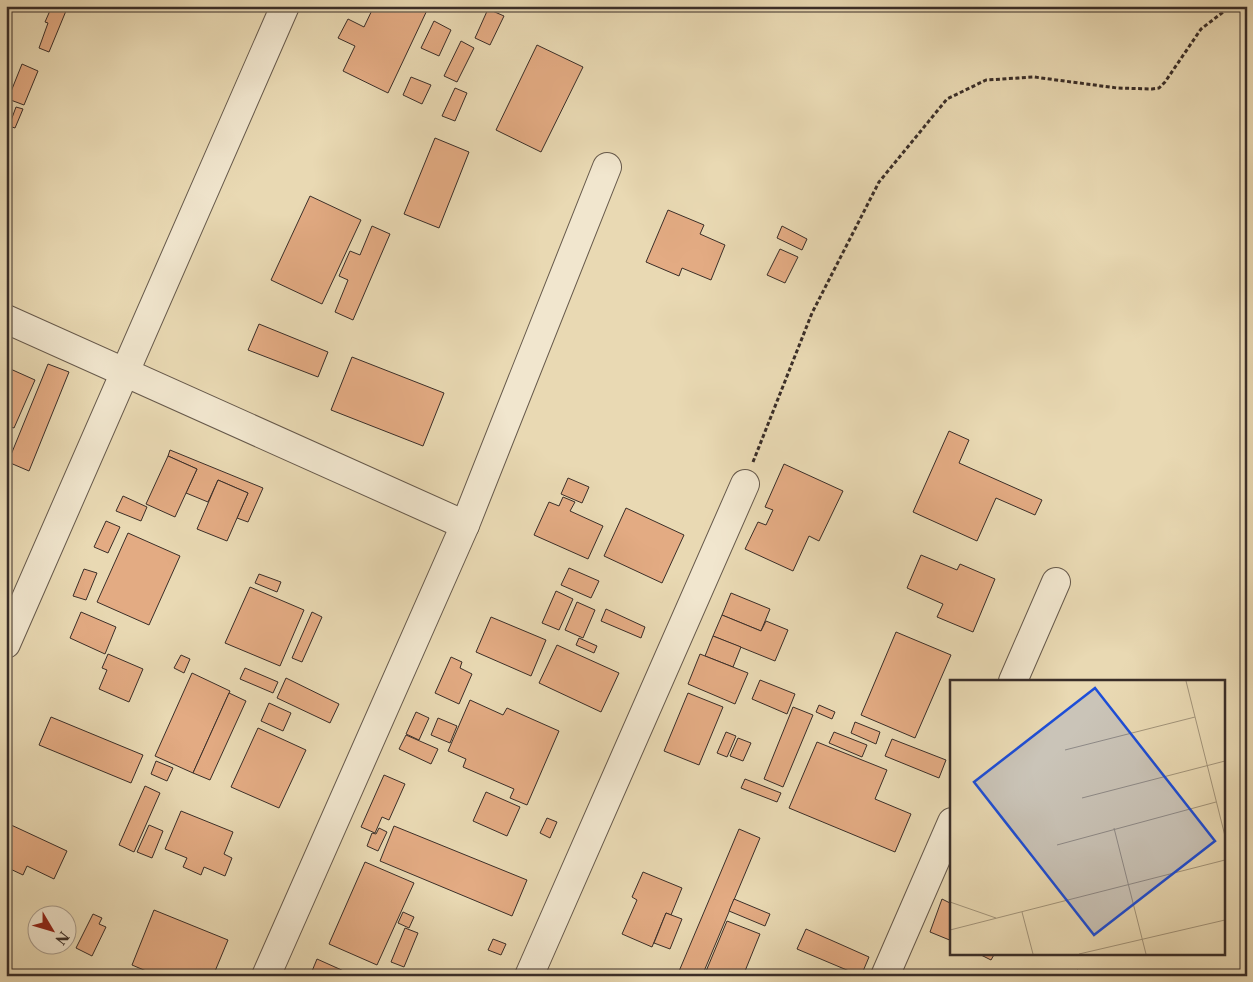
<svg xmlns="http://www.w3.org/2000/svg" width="1253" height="982" viewBox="0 0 1253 982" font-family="'Libre Caslon Text',serif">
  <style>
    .building { fill: #e3ab83; stroke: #3a2e28 }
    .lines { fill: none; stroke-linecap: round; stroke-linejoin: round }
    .minor-casing { stroke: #66594b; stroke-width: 30 }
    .path { stroke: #3a2e28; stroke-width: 3; stroke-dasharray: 4 2.5; stroke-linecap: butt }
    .minor { stroke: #f1e6ce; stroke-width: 28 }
    .inset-road { fill: none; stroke: #a3957b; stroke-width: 1 }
    .view { fill: #1d4ed8; fill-opacity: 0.15; stroke: #1d4ed8; stroke-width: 2.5 }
    .inset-edge { fill: none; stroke: #3a2e28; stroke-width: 2.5 }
  </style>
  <rect width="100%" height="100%" fill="#e9d9b3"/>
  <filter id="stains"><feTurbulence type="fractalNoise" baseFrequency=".004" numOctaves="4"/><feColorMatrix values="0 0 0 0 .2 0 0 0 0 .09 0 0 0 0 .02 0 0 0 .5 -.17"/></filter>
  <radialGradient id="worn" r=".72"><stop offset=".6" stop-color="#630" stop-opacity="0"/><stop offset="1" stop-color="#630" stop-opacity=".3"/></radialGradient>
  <g class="building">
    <polygon points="52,6 68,6 49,52 39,48 48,23 45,22"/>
    <polygon points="374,6 429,6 388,93 343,71 355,46 338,38 348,19 364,27"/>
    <polygon points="488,9 504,16 490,45 475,38"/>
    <polygon points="434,21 451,30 439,56 421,48"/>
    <polygon points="461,41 474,48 457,82 444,76"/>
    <polygon points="537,45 583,67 541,152 496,130"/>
    <polygon points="22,64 38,71 24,105 8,99"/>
    <polygon points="411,77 431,85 422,104 403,95"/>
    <polygon points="455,88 467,93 455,121 442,116"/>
    <polygon points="16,107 23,109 15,128 9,126"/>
    <polygon points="435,138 469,152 439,228 404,214"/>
    <polygon points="310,196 361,220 322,304 271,280"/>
    <polygon points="668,210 704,225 700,234 725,245 711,280 682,268 679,276 646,262"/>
    <polygon points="372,226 390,234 353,320 335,312 348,280 339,276 350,251 360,255"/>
    <polygon points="782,226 807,239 802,250 777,238"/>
    <polygon points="780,249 798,257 785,283 767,275"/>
    <polygon points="259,324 328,352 318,377 248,350"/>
    <polygon points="352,357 444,393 423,446 331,410"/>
    <polygon points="48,364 69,372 29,471 8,462"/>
    <polygon points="6,367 35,380 14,428 6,425"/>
    <polygon points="949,431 969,440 959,463 1042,500 1035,515 996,498 977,541 913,512"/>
    <polygon points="170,450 263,488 248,522 237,518 248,493 218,480 208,502 186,493 197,469 168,456"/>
    <polygon points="168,456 197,469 175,517 146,504"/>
    <polygon points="784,464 843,491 819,541 809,536 793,571 745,549 758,522 766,525 773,510 765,507"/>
    <polygon points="568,478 589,487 582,503 561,494"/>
    <polygon points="218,480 248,493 227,541 197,529"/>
    <polygon points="123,496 147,507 141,521 116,511"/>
    <polygon points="563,497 575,502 570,511 603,526 588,559 534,535 549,502 559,506"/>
    <polygon points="626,508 684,535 662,583 604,556"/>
    <polygon points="106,521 120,527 108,553 94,547"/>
    <polygon points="128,533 180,556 149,625 97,602"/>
    <polygon points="921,555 957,570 960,564 995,579 973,632 937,617 943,604 907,588"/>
    <polygon points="569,568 599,581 591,598 561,585"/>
    <polygon points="84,569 97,573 86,600 73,596"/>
    <polygon points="259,574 281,582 277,592 255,583"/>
    <polygon points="250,587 304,610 280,666 225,643"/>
    <polygon points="556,591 573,599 559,630 542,623"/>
    <polygon points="731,593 770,609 761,631 722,615"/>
    <polygon points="577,602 595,610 583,638 565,630"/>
    <polygon points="606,609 645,627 641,638 601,621"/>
    <polygon points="81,612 116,627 105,654 70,638"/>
    <polygon points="312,612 322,617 302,662 292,658"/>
    <polygon points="722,615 761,631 766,621 788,630 775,661 713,636"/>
    <polygon points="491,617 546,640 531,676 476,652"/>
    <polygon points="896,632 951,655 915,738 861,715"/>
    <polygon points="713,636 741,647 733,667 705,656"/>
    <polygon points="579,638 597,646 594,653 576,645"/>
    <polygon points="557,645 619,673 601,712 539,683"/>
    <polygon points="108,654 143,669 129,702 99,689 107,670 102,668"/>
    <polygon points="700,654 748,673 735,704 688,684"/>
    <polygon points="181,655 190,659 184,673 174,668"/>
    <polygon points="451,657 462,662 460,668 472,674 459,704 435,693"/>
    <polygon points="245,668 278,682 273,693 240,679"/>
    <polygon points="192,673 230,691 193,773 155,756"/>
    <polygon points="286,678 339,704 330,723 277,698"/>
    <polygon points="760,680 795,694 787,714 752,699"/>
    <polygon points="229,693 246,701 210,780 193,773"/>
    <polygon points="688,693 723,707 699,765 664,751"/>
    <polygon points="470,700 503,715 507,708 559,731 527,805 510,798 514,789 463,767 466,759 448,751"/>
    <polygon points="269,703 291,713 283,731 261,721"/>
    <polygon points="819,705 835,712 832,719 816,712"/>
    <polygon points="793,707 813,715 783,787 764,779"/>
    <polygon points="416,712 429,718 419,740 406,734"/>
    <polygon points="51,717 143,755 131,783 39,745"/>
    <polygon points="438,718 457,726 450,743 431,735"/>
    <polygon points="855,722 880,732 876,744 851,733"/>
    <polygon points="258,728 306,750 279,808 231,787"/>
    <polygon points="726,732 736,736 727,757 717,753"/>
    <polygon points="834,732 867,745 862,757 829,743"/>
    <polygon points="406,735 438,749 431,764 399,749"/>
    <polygon points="738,738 751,743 743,761 730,756"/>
    <polygon points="892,739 946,760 939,778 885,756"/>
    <polygon points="817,742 887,770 875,799 911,814 895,852 789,808"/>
    <polygon points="156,761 173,768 167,781 151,774"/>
    <polygon points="384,775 405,784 389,820 382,817 375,833 361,827"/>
    <polygon points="745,779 781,793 777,802 741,788"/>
    <polygon points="145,786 160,793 134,852 119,845"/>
    <polygon points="486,792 520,807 507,836 473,821"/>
    <polygon points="181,811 233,832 224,854 232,858 225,876 204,867 201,875 183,867 187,858 165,849"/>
    <polygon points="547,818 557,822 550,838 540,833"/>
    <polygon points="9,824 67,851 54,879 27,866 23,875 6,867 6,830"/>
    <polygon points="149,825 163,831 152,858 137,852"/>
    <polygon points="394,826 527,880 512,916 380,861"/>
    <polygon points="379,828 387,832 378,851 367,846 372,833 376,834"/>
    <polygon points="739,829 760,838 702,976 677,976"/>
    <polygon points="365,862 414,883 377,965 329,944"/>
    <polygon points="643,872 682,888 671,915 666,913 652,947 622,934 637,900 632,897"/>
    <polygon points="734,899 770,914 765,926 729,911"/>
    <polygon points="942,899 952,904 952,941 930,932"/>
    <polygon points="154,910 228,940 213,976 158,976 132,965"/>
    <polygon points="403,912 414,917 409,928 398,923"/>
    <polygon points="666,913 682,919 670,949 654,943"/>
    <polygon points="93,914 102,918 99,924 106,927 92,956 76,948"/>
    <polygon points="727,921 760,934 743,976 704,976"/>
    <polygon points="405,928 418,933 404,967 391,962"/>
    <polygon points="806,929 869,957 861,976 797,949"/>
    <polygon points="493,939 506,944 501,955 488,950"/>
    <polygon points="977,953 995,953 991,960"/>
    <polygon points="317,959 355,976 310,976"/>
    <polygon points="1077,970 1090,976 1074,976"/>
  </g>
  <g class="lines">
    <defs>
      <g id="minor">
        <polyline points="6,319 465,525"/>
        <polyline points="6,644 285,6"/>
        <polyline points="1013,681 1056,582"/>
        <polyline points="266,976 465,525 607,167"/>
        <polyline points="529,976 745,484"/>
        <polyline points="885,976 952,822"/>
      </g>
    </defs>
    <use href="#minor" class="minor-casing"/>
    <polyline class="path" points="753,462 812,313 879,182 947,99 986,80 1034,77 1117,88 1152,89 1159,88 1165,82 1201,29 1231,6"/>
    <use href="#minor" class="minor"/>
  </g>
  <g transform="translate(950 680)">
    <rect width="275" height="275" fill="#e9d9b3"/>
    <path class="inset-road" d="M 236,1 L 275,156M 115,70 L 245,37M 132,118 L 275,81M 164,148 L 196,274M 107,165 L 266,122M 0,222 L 46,238M 72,232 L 83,274M 0,250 L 275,180M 129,274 L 275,240"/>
    <path class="view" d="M 145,8 L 265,161 L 144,255 L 24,102 Z"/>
    <rect width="275" height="275" class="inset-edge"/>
  </g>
  <rect width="1253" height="982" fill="none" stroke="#e9d9b3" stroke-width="25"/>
  <rect x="8" y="8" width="1238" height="967" fill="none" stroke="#3a2e28" stroke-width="2.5"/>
  <rect x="12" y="12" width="1228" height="957" fill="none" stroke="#3a2e28"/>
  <g transform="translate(52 930) rotate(128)"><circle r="24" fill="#f1e6ce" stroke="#a89c8c"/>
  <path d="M0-4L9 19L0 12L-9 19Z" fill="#8f2418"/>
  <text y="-8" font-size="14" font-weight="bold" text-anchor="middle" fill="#3a2e28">N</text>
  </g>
  <rect width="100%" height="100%" filter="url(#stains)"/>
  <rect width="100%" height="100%" fill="url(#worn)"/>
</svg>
